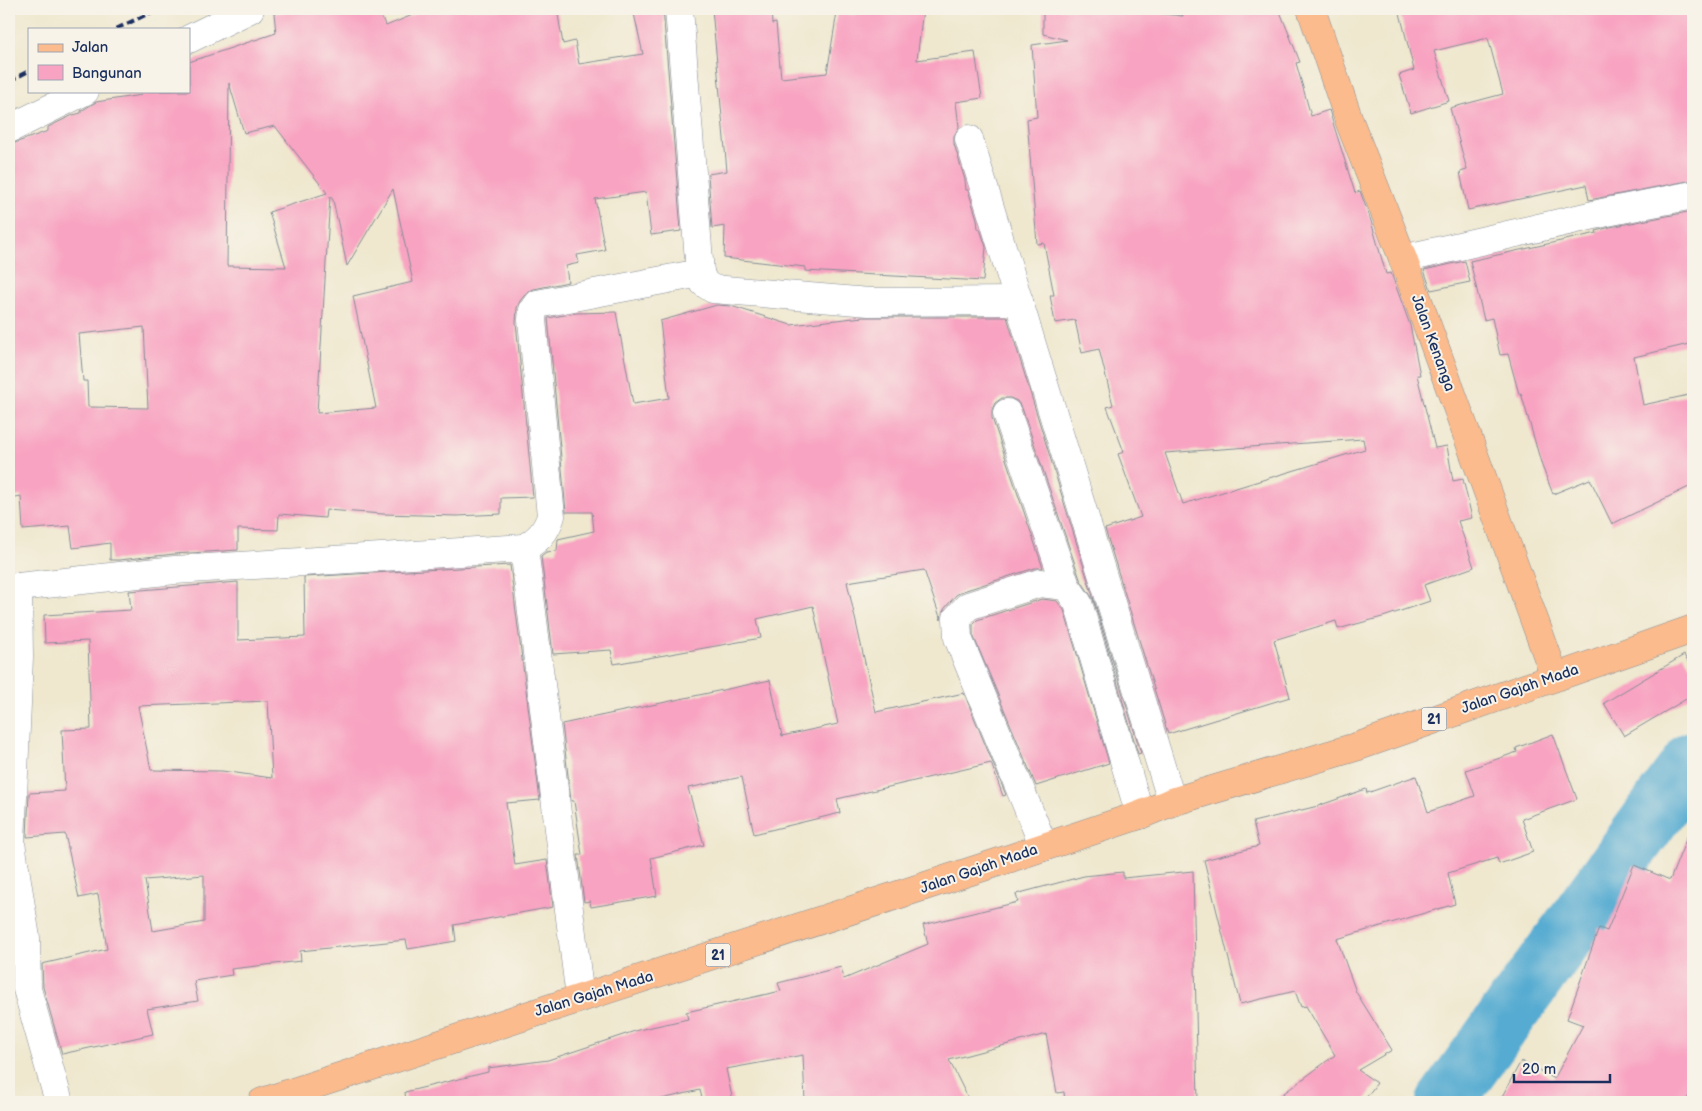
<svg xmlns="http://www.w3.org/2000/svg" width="1702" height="1111" viewBox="0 0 1702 1111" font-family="'Balsamiq Sans',sans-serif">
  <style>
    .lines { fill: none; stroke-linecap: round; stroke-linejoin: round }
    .river { stroke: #54abd1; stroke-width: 58 }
    .building { fill: #f8a3c1; fill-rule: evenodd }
    .minor-casing { stroke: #858c96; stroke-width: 29 }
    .major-casing { stroke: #858c96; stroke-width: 29 }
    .highway-casing { stroke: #858c96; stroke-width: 29 }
    .minor { stroke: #fff; stroke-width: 28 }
    .major { stroke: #fbbb8c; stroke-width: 28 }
    .highway { stroke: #fbbb8c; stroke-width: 28 }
    .rail { stroke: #1b2f5e; stroke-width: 4; stroke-dasharray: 8 4; stroke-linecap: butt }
    .labels { text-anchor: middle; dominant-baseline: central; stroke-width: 4; stroke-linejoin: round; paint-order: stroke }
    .shield { fill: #f7f3e8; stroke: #5d6a87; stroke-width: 1 }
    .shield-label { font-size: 14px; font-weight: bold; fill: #1b2f5e }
    .street-label { font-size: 15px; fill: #1b2f5e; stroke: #f7f3e8 }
  </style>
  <rect width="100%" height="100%" fill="#f7f3e8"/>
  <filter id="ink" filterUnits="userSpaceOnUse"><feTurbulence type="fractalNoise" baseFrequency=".02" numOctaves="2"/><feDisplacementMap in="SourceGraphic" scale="10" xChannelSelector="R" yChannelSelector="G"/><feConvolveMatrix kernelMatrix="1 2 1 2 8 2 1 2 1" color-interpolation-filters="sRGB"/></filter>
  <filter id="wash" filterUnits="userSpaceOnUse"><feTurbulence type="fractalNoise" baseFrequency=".0096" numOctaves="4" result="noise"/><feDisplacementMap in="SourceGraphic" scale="20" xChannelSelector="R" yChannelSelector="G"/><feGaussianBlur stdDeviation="1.12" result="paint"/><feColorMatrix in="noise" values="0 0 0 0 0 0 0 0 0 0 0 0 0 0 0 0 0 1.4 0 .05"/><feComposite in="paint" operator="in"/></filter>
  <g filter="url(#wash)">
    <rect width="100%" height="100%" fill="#efe8cf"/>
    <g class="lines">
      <polyline class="river" points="1445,1102 1693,760"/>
    </g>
    <g id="blocks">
      <g class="building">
        <path d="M 311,9 L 377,9 L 386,26 L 427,9 L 557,9 L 563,44 L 575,41 L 579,64 L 643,54 L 633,9 L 663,9 L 681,231 L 651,235 L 646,192 L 595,199 L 605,250 L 577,255 L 579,263 L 566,266 L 568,282 L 534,289 L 528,291 L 520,301 L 517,308 L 516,322 L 533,497 L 501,498 L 501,514 L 457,516 L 383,514 L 326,510 L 325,518 L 279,514 L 278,530 L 238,529 L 238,550 L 174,554 L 119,560 L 110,560 L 110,543 L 73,548 L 70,526 L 23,530 L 21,496 L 9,498 L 9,145 L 48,131 L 48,127 L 73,115 L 81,113 L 81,111 L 96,102 L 141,95 L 141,91 L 189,91 L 189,62 L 276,33 L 274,13 ZM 229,83 L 244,133 L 275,126 L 327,193 L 269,212 L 286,267 L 227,266 ZM 393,189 L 413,282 L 353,296 L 376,408 L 317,413 L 330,196 L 333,200 L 347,266 ZM 144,327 L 148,408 L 88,407 L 87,381 L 83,381 L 79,334 Z"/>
        <polygon points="712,9 771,9 772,24 776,23 781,78 827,73 837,12 855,15 856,9 923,9 917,60 975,52 982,98 956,102 959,127 954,136 954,144 965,180 966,190 968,190 977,219 978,229 980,229 986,247 983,281 805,271 805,267 724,258 725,226 712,228 708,174 727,171"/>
        <path d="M 1043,9 L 1114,9 L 1183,16 L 1181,9 L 1279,9 L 1300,62 L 1296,63 L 1311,116 L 1329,110 L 1355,193 L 1360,191 L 1371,221 L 1386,274 L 1391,273 L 1410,325 L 1420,375 L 1417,375 L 1435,448 L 1447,446 L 1453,481 L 1463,479 L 1472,518 L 1458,521 L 1474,567 L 1424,585 L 1430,601 L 1386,616 L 1338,629 L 1336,621 L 1274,640 L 1290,697 L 1168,734 L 1105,529 L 1141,517 L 1118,454 L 1124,452 L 1107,407 L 1113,405 L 1099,349 L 1082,353 L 1075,320 L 1055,323 L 1050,295 L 1054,295 L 1044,243 L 1037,244 L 1027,119 L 1037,117 L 1032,45 L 1067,40 L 1043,34 ZM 1363,439 L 1365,449 L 1183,504 L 1165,453 Z"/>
        <polygon points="1399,9 1693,9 1693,180 1589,200 1586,185 1468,210 1460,172 1467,170 1450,108 1503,94 1488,38 1434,51 1449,101 1411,113 1399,75 1414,70"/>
        <polygon points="1693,211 1693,343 1634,357 1643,405 1693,394 1693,485 1612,524 1590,479 1553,494 1542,466 1521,393 1519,394 1508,354 1500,355 1492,318 1484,320 1470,261 1597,233 1596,231 1610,227"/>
        <polygon points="1465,261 1470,282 1431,290 1424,270"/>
        <polygon points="717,305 731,306 791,325 863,317 1007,317 1141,753 1138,754 1093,599 1080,579 1022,408 1017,401 1010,398 1002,398 995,403 992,410 992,418 1043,568 1035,568 963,591 956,595 945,608 942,613 941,620 924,570 847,582 876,712 964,693 1006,795 1003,796 991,763 837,799 840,813 754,834 742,777 688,788 704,845 651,858 657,896 591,907 590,901 584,902 578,855 582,855 574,801 571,801 562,724 770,680 782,736 838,724 813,606 757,619 761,638 614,664 611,650 553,654 541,556 546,552 557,551 558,539 594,531 592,512 566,512 548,318 576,313 616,312 633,404 669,398 660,321"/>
        <path d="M 510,565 L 540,800 L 506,803 L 515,865 L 547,860 L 553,907 L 454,925 L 456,941 L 408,949 L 406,940 L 300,951 L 301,961 L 231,969 L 232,975 L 194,981 L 198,1001 L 147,1009 L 153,1034 L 62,1054 L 43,987 L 42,964 L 107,949 L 98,894 L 79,898 L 65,834 L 27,837 L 29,793 L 65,791 L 62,730 L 91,729 L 88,641 L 45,643 L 44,615 L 131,610 L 129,591 L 238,582 L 238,640 L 305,637 L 304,577 ZM 268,701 L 272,778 L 222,771 L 151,770 L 138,706 ZM 204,875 L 204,922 L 153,931 L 145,880 Z"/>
        <polygon points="1042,599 1057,601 1064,610 1109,763 1036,786 973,635 973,624 977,620"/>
        <polygon points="1684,655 1693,671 1693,695 1624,736 1604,703"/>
        <polygon points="1553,734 1577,799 1522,819 1533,852 1499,864 1497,858 1448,873 1455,904 1337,939 1356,992 1392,1050 1358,1070 1377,1083 1363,1102 1272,1102 1335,1055 1306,1006 1301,1007 1295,991 1240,1004 1204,860 1259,846 1253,822 1318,806 1366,789 1367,793 1416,776 1428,812 1475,796 1466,770 1517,752 1516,748"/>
        <polygon points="1692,824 1693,825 1693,1090 1685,1102 1499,1102 1521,1061 1554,1079 1583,1025 1567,1019 1599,928 1607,931 1634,865 1670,880"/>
        <polygon points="1193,871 1198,1102 1065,1102 1064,1092 1057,1093 1046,1034 949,1060 970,1102 805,1102 803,1055 726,1069 733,1102 703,1102 700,1090 649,1102 406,1102 405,1092 488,1072 488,1068 548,1060 638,1030 688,1019 686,1012 781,991 778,983 841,967 844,979 928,944 923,925 1018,902 1016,894 1084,876 1123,872 1123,878"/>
      </g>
    </g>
  </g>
  <g filter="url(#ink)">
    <use href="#blocks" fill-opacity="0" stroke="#858c96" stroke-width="1"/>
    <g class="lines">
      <defs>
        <g id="minor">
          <polyline points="189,39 250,9"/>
          <polyline points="9,129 85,91"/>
          <polyline points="969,139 1172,802"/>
          <polyline points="1403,259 1607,212 1693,195"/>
          <polyline points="700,273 704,283 713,289 869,302 1019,301"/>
          <polyline points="1007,413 1066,586"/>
          <path d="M 524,548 C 538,540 546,532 551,516 L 532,320 L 533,310 L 537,304 L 700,273 L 679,9"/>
          <polyline points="18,587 19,657 11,843 26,938 27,989 59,1102"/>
          <polyline points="9,588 175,570 524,548 580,998"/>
          <polyline points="1044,847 958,638 957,618 968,606 1040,583 1066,586 1078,603 1140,815"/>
        </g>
        <polyline id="major" points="1311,9 1350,123 1403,259 1555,677"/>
        <polyline id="highway" points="262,1102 999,862 1140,815 1172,802 1359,746 1693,629"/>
      </defs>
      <use href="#minor" class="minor-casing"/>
      <use href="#major" class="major-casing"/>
      <use href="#highway" class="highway-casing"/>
      <use href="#minor" class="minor"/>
      <use href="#major" class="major"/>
      <use href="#highway" class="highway"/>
      <g class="rail">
        <polyline points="116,29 158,9"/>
        <polyline points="9,81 29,71"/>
      </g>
    </g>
  </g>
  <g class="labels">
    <g class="shield">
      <rect x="1421.5" y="707.5" width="25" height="23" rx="4"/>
      <rect x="705.5" y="943.5" width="25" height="23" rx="4"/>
    </g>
    <g class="shield-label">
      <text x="1434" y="719">21</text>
      <text x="718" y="955">21</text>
    </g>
    <g class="street-label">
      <text transform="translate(1433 343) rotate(70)">Jalan Kenanga</text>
      <text transform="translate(1520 689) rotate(-19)">Jalan Gajah Mada</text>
      <text transform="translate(979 869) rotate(-19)">Jalan Gajah Mada</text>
      <text transform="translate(594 994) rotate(-17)">Jalan Gajah Mada</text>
    </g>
  </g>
  <rect width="1702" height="1111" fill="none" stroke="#f7f3e8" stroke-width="30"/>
  <rect x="28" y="28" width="162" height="65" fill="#f7f3e8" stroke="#9fa5b1"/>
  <rect x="38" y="44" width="25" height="8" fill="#fbbb8c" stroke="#9fa5b1"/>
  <text x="72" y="52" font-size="15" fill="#1b2f5e">Jalan</text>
  <rect x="38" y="65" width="25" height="15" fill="#f8a3c1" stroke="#9fa5b1"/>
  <text x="72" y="78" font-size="15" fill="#1b2f5e">Bangunan</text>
  <path d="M1514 1074v8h96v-8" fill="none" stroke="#1b2f5e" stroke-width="2.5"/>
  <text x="1522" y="1074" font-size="15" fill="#1b2f5e" stroke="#f7f3e8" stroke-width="4" paint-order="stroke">20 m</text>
</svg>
